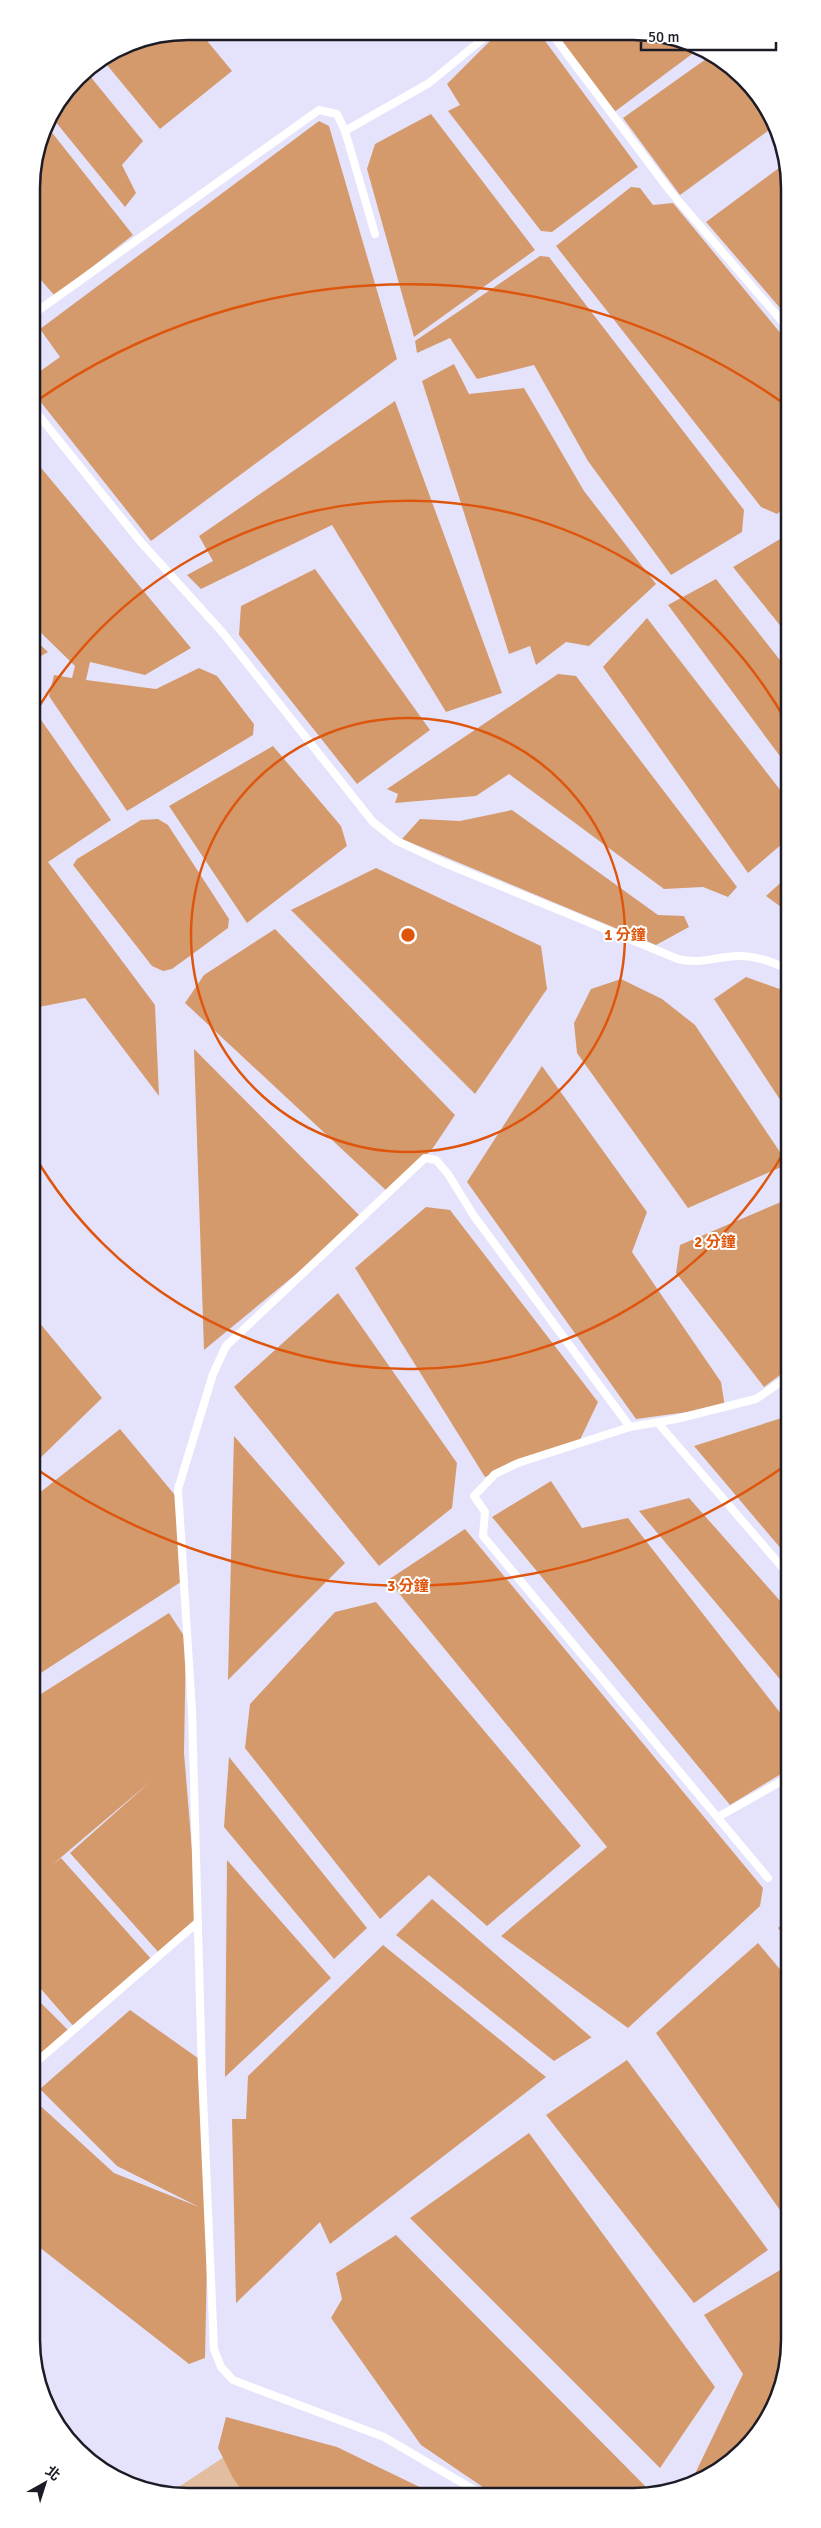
<svg xmlns="http://www.w3.org/2000/svg" width="821" height="2528" viewBox="0 0 821 2528" font-family="Signika,'Noto Sans TC',sans-serif">
  <style>
    .green { fill: #e3bda0 }
    .water { fill: #d59a6c }
    .lines { fill: none; stroke-linecap: round; stroke-linejoin: round }
    .lane { stroke: #fff; stroke-width: 8 }
    .ring { fill: none; stroke: #de560d; stroke-width: 2.5 }
    .rim { fill: none; stroke: #1c1b26; stroke-width: 2.5 }
    .centre { fill: #de560d; stroke: #fff; stroke-width: 2.5 }
    .ring-label { font-size: 15px; text-anchor: middle; font-weight: bold; fill: #de560d; stroke: #fff; stroke-width: 4; stroke-linejoin: round; paint-order: stroke }
  </style>
  <rect width="100%" height="100%" fill="#e5e3fc"/>
  <polygon class="green" points="224,2457 249,2494 168,2494"/>
  <g class="water">
    <polygon points="188,31 199,31 232,71 160,129 102,59 128,43"/>
    <polygon points="498,33 540,34 638,167 552,232 541,231 448,111 460,105 447,84"/>
    <polygon points="556,34 664,34 700,48 613,113"/>
    <polygon points="713,54 744,77 776,125 680,195 623,118"/>
    <polygon points="85,70 143,141 122,165 136,193 125,207 50,115"/>
    <polygon points="431,114 535,250 414,337 367,169 375,144"/>
    <polygon points="319,121 329,126 397,359 151,541 32,391 32,377 60,357 40,329"/>
    <polygon points="46,125 133,235 55,296 32,270 32,178"/>
    <polygon points="787,162 787,316 706,222"/>
    <polygon points="631,187 640,188 653,205 673,203 787,341 787,506 777,514 761,507 556,246"/>
    <polygon points="540,256 549,257 744,510 742,532 671,575 588,461 534,365 477,379 450,338 417,353 415,341"/>
    <polygon points="454,364 469,394 524,388 584,491 656,584 589,646 566,642 536,665 530,646 509,654 422,381"/>
    <polygon points="395,401 502,693 446,712 332,525 201,589 187,575 213,561 199,536"/>
    <polygon points="32,457 191,648 145,675 90,662 86,680 156,689 199,668 217,676 254,724 253,735 127,811 49,696 54,675 72,678 75,666 32,624"/>
    <polygon points="787,535 787,634 733,567"/>
    <polygon points="315,569 430,730 357,784 239,635 241,606"/>
    <polygon points="716,579 787,669 788,767 668,605"/>
    <polygon points="647,618 788,800 788,839 748,873 603,667"/>
    <polygon points="32,637 48,652 32,661"/>
    <polygon points="558,674 576,676 737,887 728,897 703,887 664,889 509,774 476,796 395,803 398,794 387,789"/>
    <polygon points="32,707 111,820 48,862 155,1005 159,1096 85,998 39,1007 33,997"/>
    <polygon points="273,746 341,826 347,846 247,923 169,806"/>
    <polygon points="512,810 658,915 684,916 689,927 656,945 402,839 420,819 460,821"/>
    <polygon points="158,819 168,825 229,919 228,928 172,969 163,971 152,966 73,865 77,859 141,820"/>
    <polygon points="376,868 541,946 547,989 475,1094 291,910"/>
    <polygon points="788,876 788,912 766,896"/>
    <polygon points="275,929 455,1115 433,1148 390,1194 185,1003 204,975"/>
    <polygon points="746,977 788,992 788,1112 714,999"/>
    <polygon points="621,979 662,999 695,1025 788,1164 688,1208 577,1053 574,1023 591,989"/>
    <polygon points="194,1049 363,1219 204,1350"/>
    <polygon points="542,1066 647,1212 632,1252 721,1382 725,1407 636,1419 467,1182"/>
    <polygon points="788,1199 788,1369 764,1387 676,1273 680,1245"/>
    <polygon points="426,1207 450,1210 598,1402 578,1444 485,1477 355,1268"/>
    <polygon points="338,1293 457,1463 452,1508 379,1566 234,1387"/>
    <polygon points="33,1315 102,1398 33,1465"/>
    <polygon points="788,1416 788,1557 694,1446"/>
    <polygon points="120,1429 179,1500 184,1580 33,1678 33,1498"/>
    <polygon points="234,1436 345,1563 228,1680"/>
    <polygon points="551,1481 582,1528 628,1518 789,1724 789,1769 730,1805 492,1517"/>
    <polygon points="689,1498 789,1611 789,1690 639,1511"/>
    <polygon points="465,1529 763,1888 760,1906 628,2028 501,1936 607,1847 388,1580"/>
    <polygon points="376,1602 581,1846 487,1926 429,1875 380,1919 245,1748 250,1704 335,1612"/>
    <polygon points="169,1613 186,1639 184,1753 198,1922 160,1954 70,1853 151,1781 52,1865 61,1858 153,1961 75,2028 34,1981 33,1699"/>
    <polygon points="229,1757 367,1928 334,1959 224,1827"/>
    <polygon points="227,1860 331,1978 225,2077"/>
    <polygon points="432,1899 591,2037 592,2037 554,2061 396,1935"/>
    <polygon points="789,1917 789,1942 778,1928"/>
    <polygon points="758,1943 789,1980 789,2223 656,2033"/>
    <polygon points="383,1945 546,2077 330,2244 320,2222 236,2303 232,2119 246,2119 248,2076"/>
    <polygon points="34,1996 70,2032 34,2060"/>
    <polygon points="130,2010 202,2061 208,2211 205,2358 189,2364 34,2243 34,2100 114,2173 199,2207 117,2166 40,2089"/>
    <polygon points="627,2060 768,2250 694,2303 546,2115"/>
    <polygon points="529,2133 715,2387 660,2468 410,2218"/>
    <polygon points="396,2235 653,2494 493,2494 421,2445 331,2318 342,2299 336,2273"/>
    <path d="M 787,2266 L 789,2269 C 789,2296 792,2324 789,2350 C 783,2409 746,2463 690,2484 L 743,2374 L 704,2315 Z"/>
    <polygon points="226,2417 337,2447 434,2494 244,2494 233,2478 218,2448"/>
  </g>
  <g class="lines">
    <g class="lane">
      <polyline points="552,34 670,191 787,327"/>
      <polyline points="345,131 429,83 490,33"/>
      <polyline points="32,315 319,110 337,114 345,131 375,234"/>
      <path d="M 32,407 L 139,540 L 223,633 L 373,822 L 397,841 L 442,862 L 678,959 C 702,965 716,956 739,956 C 757,956 772,962 788,969"/>
      <polyline points="658,1423 788,1574"/>
      <polyline points="718,1817 789,1777"/>
      <polyline points="768,1878 483,1536 485,1512 474,1496 495,1474 518,1463 630,1427 676,1419 756,1399 788,1377"/>
      <polyline points="34,2064 198,1922"/>
      <polyline points="481,2494 384,2437 233,2380 221,2367 214,2349 202,2074 192,1711 178,1489 213,1374 226,1346 425,1158 436,1160 448,1174 474,1216 630,1427"/>
    </g>
  </g>
  <g class="ring">
    <circle cx="408" cy="935" r="217"/>
    <path d="M788 1145A434 434 0 0 1 34 1155M34 715A434 434 0 0 1 786 721"/>
    <path d="M786 1465A651 651 0 0 1 35 1468M35 402A651 651 0 0 1 786 405"/>
  </g>
  <path d="M0 0H821V2528H0ZM188 40H633A148 148 0 0 1 781 188V2340A148 148 0 0 1 633 2488H188A148 148 0 0 1 40 2340V188A148 148 0 0 1 188 40Z" fill="#fff" fill-rule="evenodd"/>
  <path class="rim" d="M188 40H633A148 148 0 0 1 781 188V2340A148 148 0 0 1 633 2488H188A148 148 0 0 1 40 2340V188A148 148 0 0 1 188 40Z"/>
  <circle cx="408" cy="935" r="8" class="centre"/>
  <g class="ring-label">
    <text x="625" y="940">1 分鐘</text>
    <text x="715" y="1247">2 分鐘</text>
    <text x="408" y="1591">3 分鐘</text>
  </g>
  <g transform="translate(45 2483) rotate(39)" stroke="#ffffff" stroke-width="4" paint-order="stroke">
  <path d="M0-4L9 19L0 12L-9 19Z" fill="#1c1b26"/>
  <text y="-8" font-size="14" font-weight="bold" text-anchor="middle" fill="#1c1b26">北</text>
  </g>
  <path d="M641 42v8h135v-8" fill="none" stroke="#1c1b26" stroke-width="2.5"/>
  <text x="648" y="42" font-size="15" fill="#1c1b26" stroke="#ffffff" stroke-width="4" paint-order="stroke">50 m</text>
</svg>
